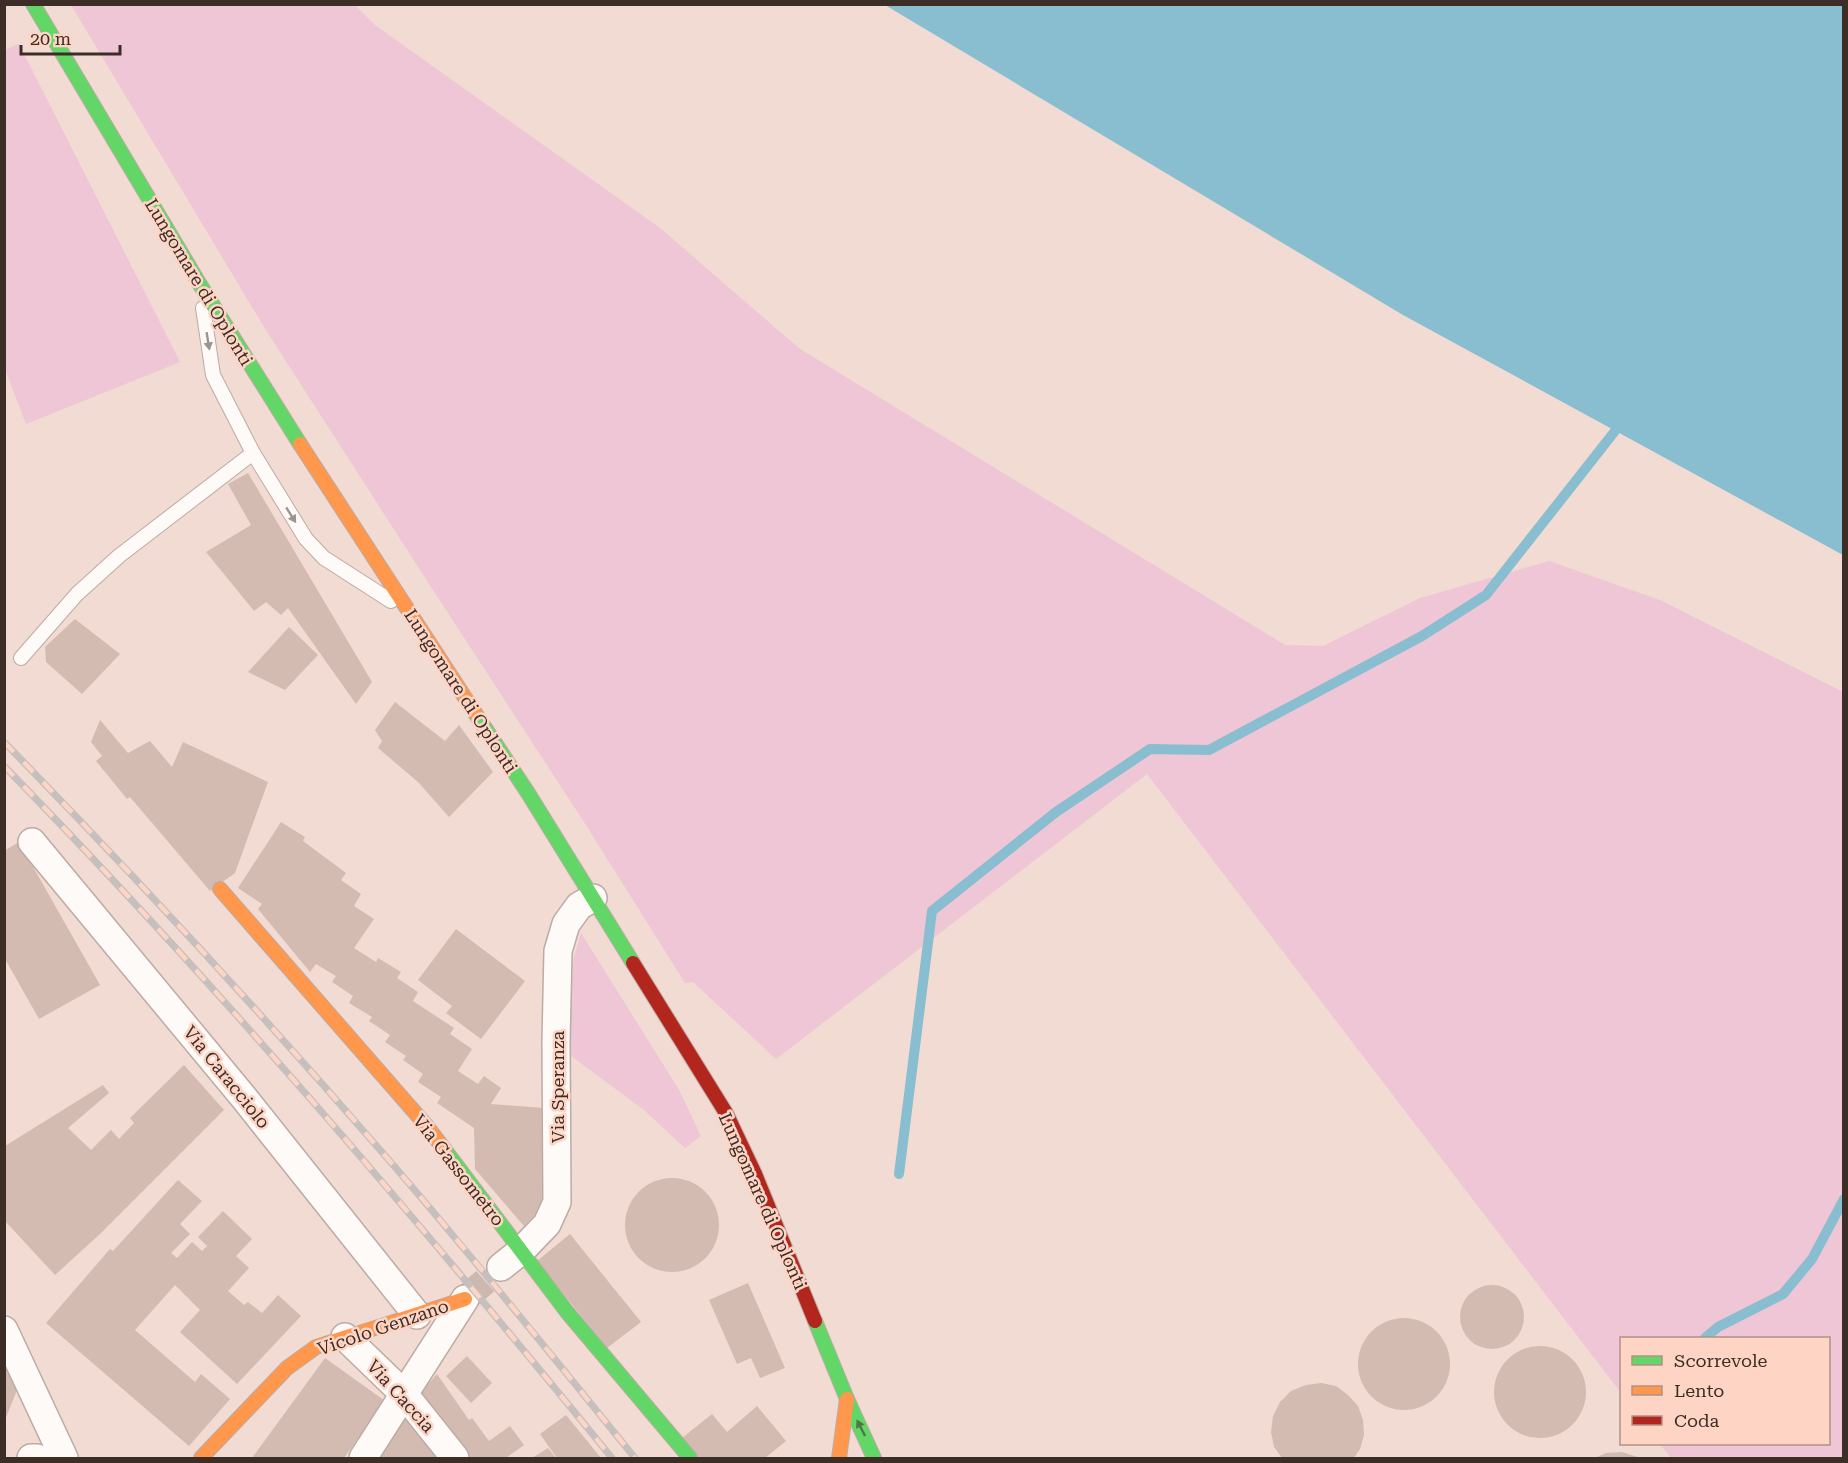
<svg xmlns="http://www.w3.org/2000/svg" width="1848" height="1463" viewBox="0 0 1848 1463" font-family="'Roboto Serif',serif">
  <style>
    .green { fill: #eec6d5 }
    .water { fill: #88becf }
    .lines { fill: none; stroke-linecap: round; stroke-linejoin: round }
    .stream { stroke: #88becf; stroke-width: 10 }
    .building { fill: #d3bbb2 }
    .street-tunnel { stroke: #cdb8b0; stroke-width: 27; stroke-dasharray: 27 14; stroke-linecap: butt }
    .lane-casing { stroke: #bcaba4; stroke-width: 16 }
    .street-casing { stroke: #bcaba4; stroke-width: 30 }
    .fast-casing { stroke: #bcaba4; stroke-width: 16 }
    .slow-casing { stroke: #bcaba4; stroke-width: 16 }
    .jam-casing { stroke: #bcaba4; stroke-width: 16 }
    .lane { stroke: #fdfaf8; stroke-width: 14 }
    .street { stroke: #fdfaf8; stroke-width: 27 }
    .fast { stroke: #63d668; stroke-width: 14 }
    .slow { stroke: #ff974d; stroke-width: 14 }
    .jam { stroke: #b3261e; stroke-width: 14 }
    .rail-casing { stroke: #c5bfbd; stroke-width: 7 }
    .rail { stroke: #fed5c5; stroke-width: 4.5; stroke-dasharray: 14; stroke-linecap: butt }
    .oneway { fill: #9d9490 }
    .oneway2 { fill: #4e7944 }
    .labels { text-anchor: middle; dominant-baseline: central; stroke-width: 5; stroke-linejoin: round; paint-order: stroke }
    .street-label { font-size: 18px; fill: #3d2d27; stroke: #fed5c5 }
  </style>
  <rect width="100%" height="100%" fill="#f1dbd2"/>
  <g class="green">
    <polygon points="71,5 355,5 375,25 660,228 800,349 1285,645 1323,646 1420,598 1549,561 1660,600 1843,692 1843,1458 1671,1458 1660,1444 1828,1444 1828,1338 1622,1338 1621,1393 1147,774 776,1059 693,982 685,983 584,822 431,587 264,327"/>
    <polygon points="19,44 180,362 26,424 5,369 4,50"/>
    <polygon points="581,933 679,1090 701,1136 685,1148 644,1110 571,1056 562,999"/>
  </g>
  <polygon class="water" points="885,5 1843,5 1843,555 1403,315"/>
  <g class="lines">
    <g class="stream">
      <polyline points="899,1174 932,911 1056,812 1150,749 1209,750 1422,636 1486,595 1615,431"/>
      <polyline points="1705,1338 1718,1327 1783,1294 1812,1259 1844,1199"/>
    </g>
  </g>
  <g class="building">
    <polygon points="248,473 372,682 356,704 288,608 281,615 266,602 254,611 206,552 251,525 228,484"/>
    <polygon points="75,619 120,654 82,694 46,662 45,647"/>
    <polygon points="289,627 318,655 285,690 248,672"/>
    <polygon points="395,702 445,741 459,725 493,772 449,817 418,782 378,748 382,741 375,730"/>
    <polygon points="100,720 128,753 150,741 172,767 183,742 268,782 235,873 210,891 130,797 127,799 96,761 102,756 91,742"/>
    <polygon points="281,822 305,837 303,841 346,873 341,880 361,894 354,906 374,919 354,948 376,962 378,958 401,972 397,978 418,992 413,1001 454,1028 450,1034 472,1049 458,1071 478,1084 484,1076 501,1088 491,1104 545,1108 543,1206 524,1226 475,1169 474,1128 437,1103 441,1097 418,1082 423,1074 403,1060 406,1056 385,1042 390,1035 369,1021 372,1017 349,1003 353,996 332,982 336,976 316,964 310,972 258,909 262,904 238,888"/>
    <polygon points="19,842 100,985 39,1019 4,957 4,851"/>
    <polygon points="456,929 525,981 481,1039 446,1013 452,1006 418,980"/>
    <polygon points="184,1065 224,1110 100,1234 55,1275 5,1221 5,1146 103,1085 109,1093 68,1128 91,1150 111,1130 119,1139 134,1123 130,1118"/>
    <circle cx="672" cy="1225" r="47"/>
    <polygon points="178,1180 202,1201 180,1224 190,1234 171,1253 177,1258 192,1242 202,1251 207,1246 198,1237 223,1211 252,1239 236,1256 249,1268 228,1291 244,1305 248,1302 262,1313 278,1295 301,1316 237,1384 180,1332 200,1310 175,1285 135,1330 195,1382 201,1374 230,1399 189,1446 46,1323 110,1249 113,1251"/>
    <polygon points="570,1234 641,1322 607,1348 537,1261"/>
    <polygon points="748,1283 785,1368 760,1378 751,1358 737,1364 709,1300"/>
    <circle cx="1492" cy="1317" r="32"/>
    <circle cx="1404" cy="1364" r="46"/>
    <circle cx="1540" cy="1392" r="46"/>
    <polygon points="467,1356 492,1383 471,1403 446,1376"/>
    <polygon points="325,1358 385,1401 344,1458 252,1458"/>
    <polygon points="4,1363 17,1390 5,1420 4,1420"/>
    <polygon points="437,1374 469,1420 472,1418 489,1441 510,1426 524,1445 506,1458 465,1458 419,1394"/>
    <polygon points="1321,1383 1336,1386 1348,1395 1358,1406 1363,1420 1364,1435 1360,1449 1354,1458 1282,1458 1274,1447 1271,1432 1273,1416 1280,1402 1291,1391 1306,1385"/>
    <polygon points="757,1406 786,1441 765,1458 699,1458 682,1438 712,1414 727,1432"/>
    <polygon points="406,1410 446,1458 375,1458"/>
    <polygon points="566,1415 601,1458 557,1458 540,1434"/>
    <polygon points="548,1448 556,1458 532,1458"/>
    <polygon points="1622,1452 1641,1458 1595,1458 1606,1453"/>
  </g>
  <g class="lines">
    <polyline class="street-tunnel" points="465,1299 501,1267"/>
    <defs>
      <g id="lane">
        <polyline points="203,308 213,375 253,453 306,539 324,558 391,601"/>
        <polyline points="21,658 77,594 119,556 253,453"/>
      </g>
      <g id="street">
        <polyline points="32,842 245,1099 417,1315"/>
        <polyline points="501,1267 521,1251 547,1224 557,1202 556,1042 558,951 566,924 579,906 593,898"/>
        <polyline points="4,1330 64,1458"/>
        <polyline points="345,1337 404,1394 455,1458"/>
        <polyline points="31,1458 37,1458"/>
        <polyline points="363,1458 465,1299"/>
      </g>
      <g id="fast">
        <polyline points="33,4 199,283 300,444"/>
        <polyline points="475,713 528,793 633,963"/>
        <polyline points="445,1150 567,1312 690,1458"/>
        <polyline points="815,1321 847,1399 874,1458"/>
      </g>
      <g id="slow">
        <polyline points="300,444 475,713"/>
        <polyline points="220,889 425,1124 445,1150"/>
        <polyline points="201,1458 287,1368 316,1347 465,1299"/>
        <polyline points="839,1458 847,1399"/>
      </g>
      <polyline id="jam" points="633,963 726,1113 755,1174 815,1321"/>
    </defs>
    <use href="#lane" class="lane-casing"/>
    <use href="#street" class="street-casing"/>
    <use href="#fast" class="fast-casing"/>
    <use href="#slow" class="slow-casing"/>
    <use href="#jam" class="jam-casing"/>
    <use href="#lane" class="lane"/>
    <use href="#street" class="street"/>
    <use href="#fast" class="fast"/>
    <use href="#slow" class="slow"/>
    <use href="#jam" class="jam"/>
    <defs>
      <g id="rail">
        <path d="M 4,742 C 136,877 264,1016 388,1159 C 473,1257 554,1358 635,1458"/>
        <path d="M 4,766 C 219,986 418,1220 612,1458"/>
      </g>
    </defs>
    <use href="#rail" class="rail-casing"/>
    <use href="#rail" class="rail"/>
  </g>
  <defs><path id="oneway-solid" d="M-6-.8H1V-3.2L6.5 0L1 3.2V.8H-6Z" transform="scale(1.5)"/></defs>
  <g class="oneway">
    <use href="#oneway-solid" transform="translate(208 341) rotate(81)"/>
    <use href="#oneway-solid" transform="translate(291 515) rotate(58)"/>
  </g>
  <use class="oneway2" href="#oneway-solid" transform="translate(861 1428) rotate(-117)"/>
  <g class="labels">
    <g class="street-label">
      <text transform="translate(199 282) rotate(59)">Lungomare di Oplonti</text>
      <text transform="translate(461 691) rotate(57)">Lungomare di Oplonti</text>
      <text transform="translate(227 1077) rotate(51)">Via Caracciolo</text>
      <text transform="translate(557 1087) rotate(-90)">Via Speranza</text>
      <text transform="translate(459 1170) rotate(52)">Via Gassometro</text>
      <text transform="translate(763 1201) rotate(66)">Lungomare di Oplonti</text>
      <text transform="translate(383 1327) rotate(-19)">Vicolo Genzano</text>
      <text transform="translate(401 1396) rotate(48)">Via Caccia</text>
    </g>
  </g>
  <rect width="1848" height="1463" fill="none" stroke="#3d2d27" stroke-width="12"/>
  <rect x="1620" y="1337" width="210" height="108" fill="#fed5c5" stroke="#b19286" stroke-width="1.5"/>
  <rect x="1632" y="1356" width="30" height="9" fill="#63d668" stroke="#b19286" stroke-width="1.5"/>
  <text x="1674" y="1367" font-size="18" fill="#3d2d27">Scorrevole</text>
  <rect x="1632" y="1386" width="30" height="9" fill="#ff974d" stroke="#b19286" stroke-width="1.5"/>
  <text x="1674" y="1397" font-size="18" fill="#3d2d27">Lento</text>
  <rect x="1632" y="1416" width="30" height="9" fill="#b3261e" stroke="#b19286" stroke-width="1.5"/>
  <text x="1674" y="1427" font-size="18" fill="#3d2d27">Coda</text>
  <path d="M21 45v9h99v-9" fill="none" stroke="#3d2d27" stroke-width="3"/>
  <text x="30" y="45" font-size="18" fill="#3d2d27" stroke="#fed5c5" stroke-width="4.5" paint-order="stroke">20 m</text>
</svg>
